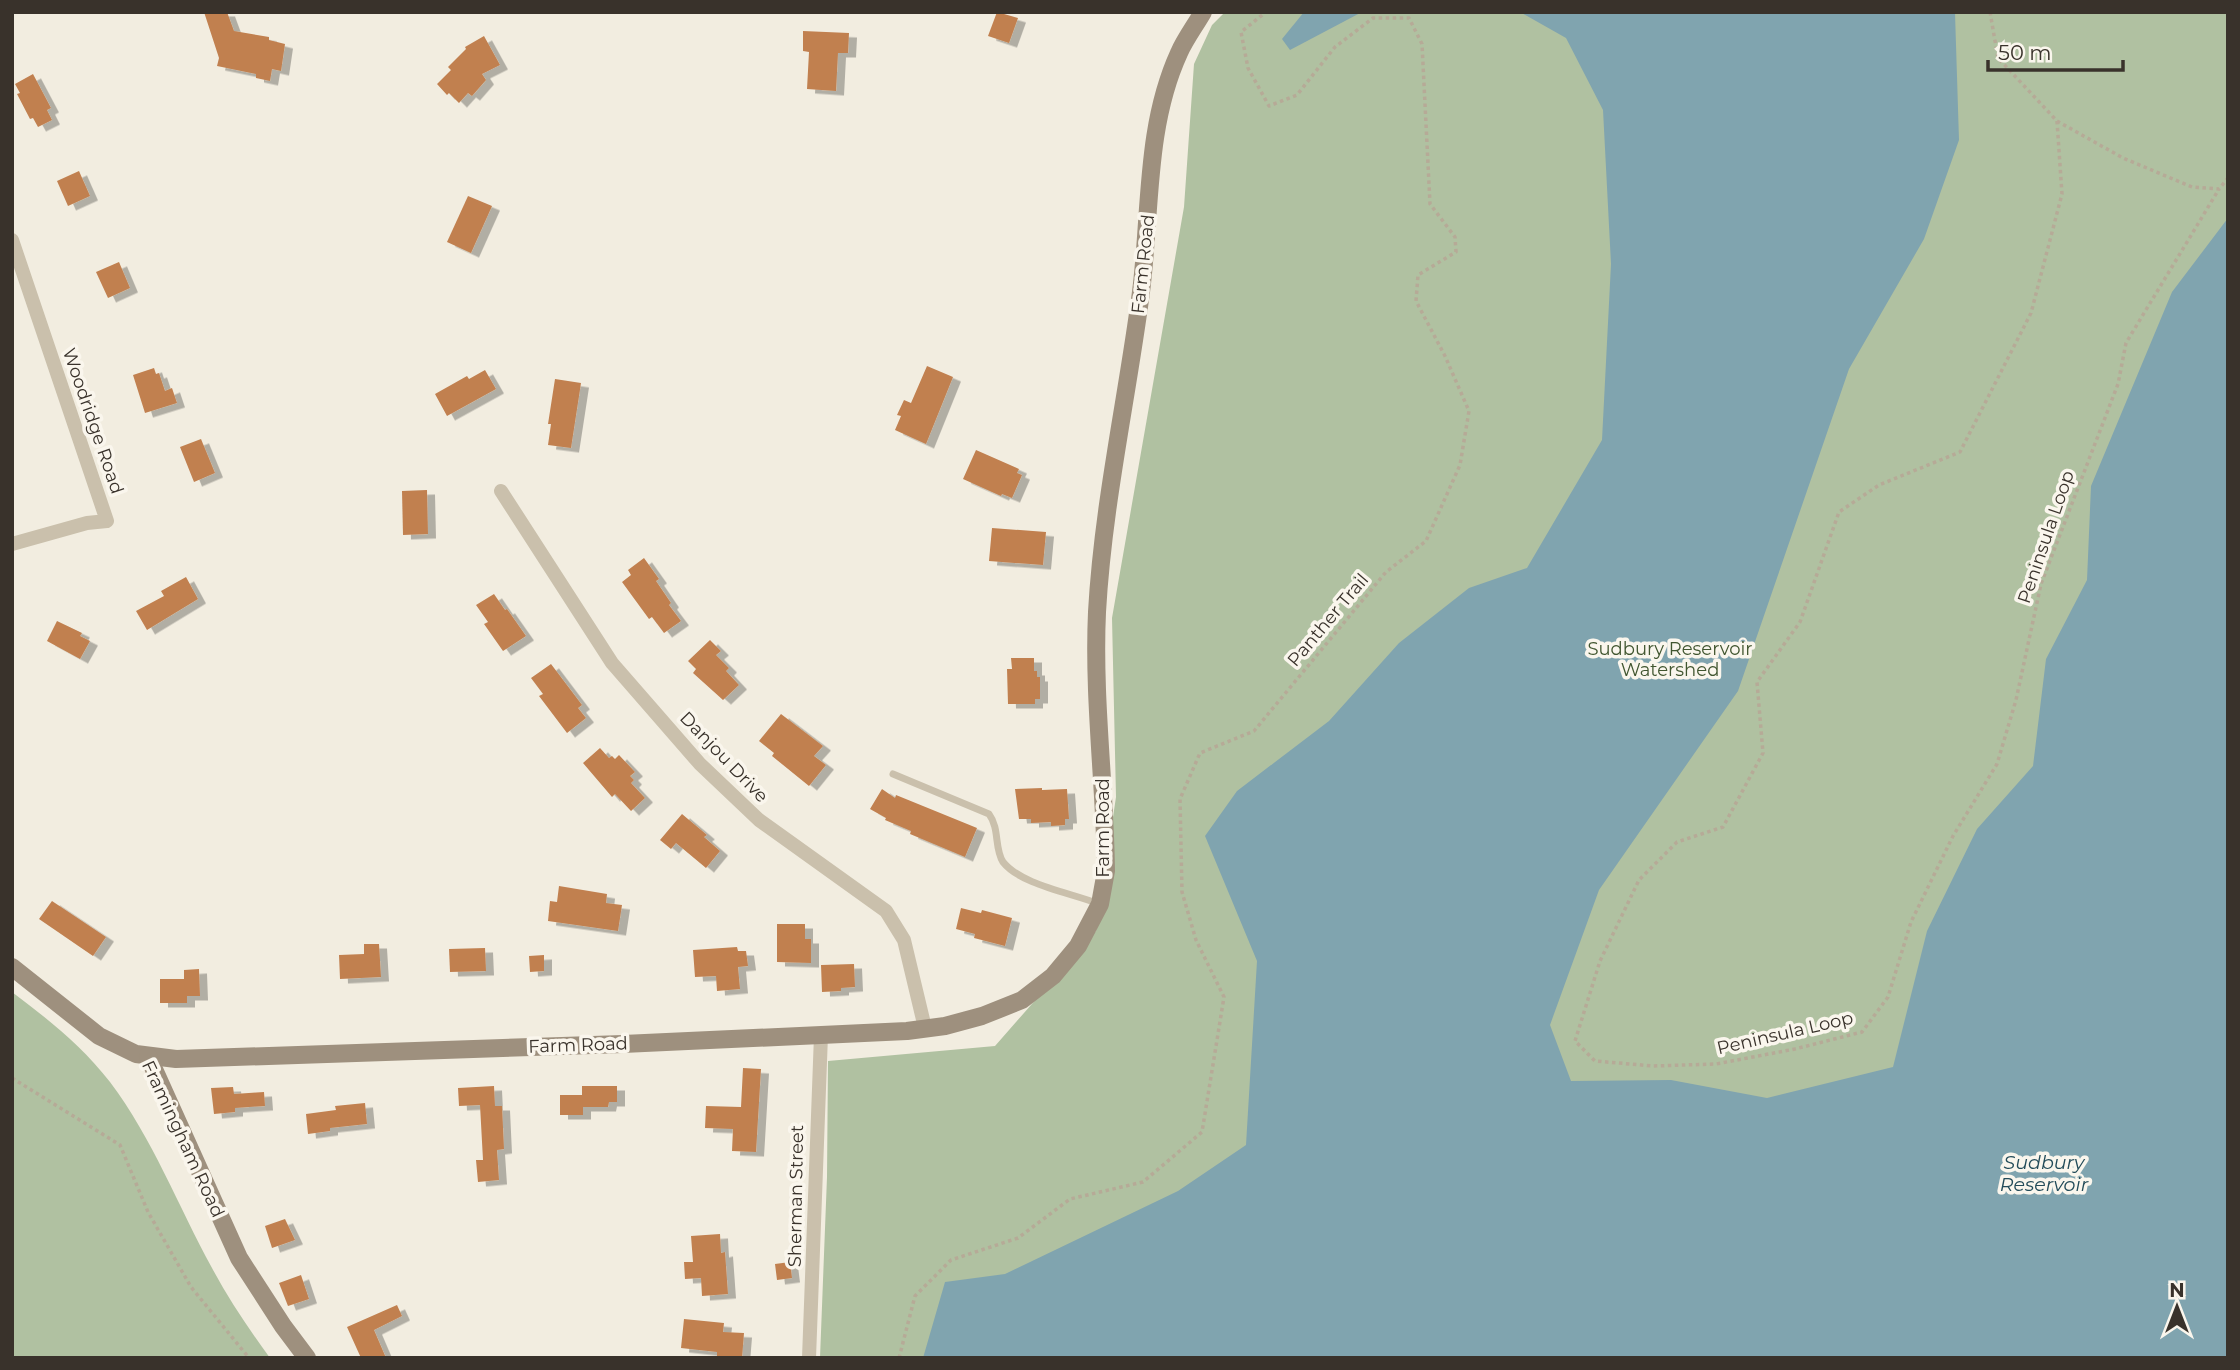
<svg xmlns="http://www.w3.org/2000/svg" width="2240" height="1370" viewBox="0 0 2240 1370" font-family="Montserrat,sans-serif">
  <style>
    .green { fill: #b0c1a1 }
    .water { fill: #80a4af }
    .building { fill: #c18050; filter: url(#shadow) }
    .lines { fill: none; stroke-linecap: round; stroke-linejoin: round }
    .path { stroke: #b6aa97; stroke-width: 3.5; stroke-dasharray: 3.5 3.5; stroke-linecap: butt }
    .lane { stroke: #cac0ac; stroke-width: 7 }
    .street { stroke: #cac0ac; stroke-width: 14 }
    .secondary { stroke: #9e907e; stroke-width: 18 }
    .labels { text-anchor: middle; dominant-baseline: central; stroke-width: 7; stroke-linejoin: round; paint-order: stroke }
    .street-label { font-size: 18px; fill: #39322b; stroke: #faf6ed }
    .park-label { font-size: 18px; fill: #415630; stroke: #faf6ed }
    .water-label { font-size: 19px; font-style: italic; fill: #224b59; stroke: #faf6ed }
  </style>
  <defs>
    <filter id="shadow"><feDropShadow dx="8" dy="4.5" stdDeviation="0" flood-color="#0004"/></filter>
  </defs>
  <rect width="100%" height="100%" fill="#f2ede0"/>
  <g class="green">
    <polygon points="1225,12 2228,12 2228,1358 820,1358 827,1177 828,1061 995,1046 1096,931 1116,797 1112,618 1184,207 1194,64 1212,25"/>
    <path d="M 12,992 C 48,1019 82,1046 110,1082 C 153,1139 178,1206 212,1268 C 229,1300 249,1329 270,1358 L 12,1358 Z"/>
  </g>
  <g class="water">
    <polygon points="1304,12 1362,12 1290,50 1282,39"/>
    <polygon points="1520,12 1955,13 1959,140 1924,239 1849,369 1738,691 1599,890 1550,1025 1571,1081 1671,1080 1767,1098 1893,1067 1927,931 1977,829 2033,766 2046,659 2087,580 2091,486 2172,292 2228,218 2228,1358 923,1358 945,1282 1005,1274 1178,1191 1246,1145 1257,961 1205,836 1237,791 1329,721 1399,643 1469,588 1527,568 1602,440 1611,264 1603,110 1566,38"/>
  </g>
  <g class="building">
    <polygon points="204,12 227,12 234,31 269,37 269,40 285,44 281,71 272,69 270,81 256,78 256,74 217,66 219,58"/>
    <polygon points="997,12 1018,18 1009,43 988,36"/>
    <polygon points="803,31 849,33 848,53 838,53 836,91 807,89 809,52 803,51"/>
    <polygon points="484,36 500,65 482,74 486,80 472,96 468,93 459,103 449,93 447,95 437,84 451,70 448,67 466,49 465,47"/>
    <polygon points="33,74 51,108 47,110 52,120 38,127 33,118 30,119 17,94 20,93 15,84"/>
    <polygon points="79,171 90,196 68,206 57,181"/>
    <polygon points="468,196 492,206 471,253 447,242"/>
    <polygon points="119,262 130,288 108,298 96,272"/>
    <polygon points="927,366 953,377 926,444 895,430 901,416 897,415 904,400 911,403"/>
    <polygon points="154,368 156,374 159,373 165,391 172,388 177,403 145,413 133,375"/>
    <polygon points="485,370 496,389 447,416 435,394 467,376 469,379"/>
    <polygon points="555,379 581,383 571,448 548,445 551,424 548,424"/>
    <polygon points="201,439 215,473 194,482 180,447"/>
    <polygon points="976,450 1019,469 1017,473 1022,475 1012,498 1002,494 1001,496 963,479"/>
    <polygon points="427,490 428,534 403,535 402,491"/>
    <polygon points="992,528 1046,532 1043,565 989,561"/>
    <polygon points="644,558 659,579 656,581 671,603 669,605 681,621 664,633 652,617 649,619 622,582 631,575 628,570"/>
    <polygon points="186,577 198,599 147,630 136,611 164,596 161,591"/>
    <polygon points="494,594 505,610 507,609 526,636 503,651 484,624 488,622 476,605"/>
    <polygon points="57,621 82,633 80,636 90,641 80,659 47,641"/>
    <polygon points="710,640 721,651 716,655 729,668 726,671 739,685 723,700 693,673 696,669 688,661"/>
    <polygon points="1011,658 1034,658 1034,671 1037,671 1037,677 1040,677 1040,699 1035,699 1035,704 1008,704 1007,669 1012,669"/>
    <polygon points="551,664 582,705 578,708 586,718 567,733 539,696 543,694 531,678"/>
    <polygon points="781,714 823,746 814,756 826,765 809,786 772,756 774,753 759,741"/>
    <polygon points="600,748 609,758 612,756 615,759 619,755 635,772 630,776 634,780 631,783 645,798 631,811 615,794 612,797 583,763"/>
    <polygon points="1042,788 1042,790 1067,789 1069,819 1065,819 1065,825 1051,826 1051,822 1031,823 1031,819 1019,819 1015,789"/>
    <polygon points="882,789 895,798 896,795 977,828 965,857 910,834 911,831 885,820 886,818 870,809"/>
    <polygon points="682,814 707,835 704,837 720,851 706,868 676,843 671,849 660,840"/>
    <polygon points="559,886 607,894 606,903 622,905 618,931 548,921 550,901 557,902"/>
    <polygon points="52,901 106,937 93,956 39,919"/>
    <polygon points="961,908 981,913 982,910 1012,918 1005,946 974,938 975,934 956,929"/>
    <polygon points="777,924 805,924 805,939 811,939 811,963 777,962"/>
    <polygon points="364,944 379,944 381,977 340,979 339,955 364,954"/>
    <polygon points="737,947 738,951 746,951 748,966 738,967 740,989 717,991 716,976 695,977 693,950"/>
    <polygon points="485,948 486,971 450,972 449,949"/>
    <polygon points="544,955 544,971 530,972 529,956"/>
    <polygon points="854,964 855,987 841,988 841,991 822,992 821,965"/>
    <polygon points="199,969 200,996 187,996 187,1003 160,1003 160,979 184,979 184,970"/>
    <polygon points="743,1068 761,1069 756,1152 732,1151 733,1129 705,1128 706,1106 741,1107"/>
    <polygon points="494,1086 495,1106 502,1106 504,1149 497,1150 499,1180 478,1182 476,1160 483,1160 480,1105 459,1106 458,1088"/>
    <polygon points="582,1086 617,1086 617,1102 609,1102 608,1107 583,1107 583,1115 560,1115 560,1095 582,1095"/>
    <polygon points="233,1087 234,1094 264,1092 265,1106 235,1108 235,1112 214,1114 211,1088"/>
    <polygon points="365,1103 367,1124 330,1128 330,1131 308,1134 306,1114 336,1110 335,1106"/>
    <polygon points="285,1219 295,1240 272,1248 265,1226"/>
    <polygon points="720,1234 721,1253 725,1252 728,1294 702,1296 701,1278 685,1279 684,1262 693,1262 691,1236"/>
    <polygon points="790,1262 792,1278 777,1280 775,1264"/>
    <polygon points="301,1275 309,1299 288,1306 279,1283"/>
    <polygon points="397,1305 402,1316 374,1330 386,1358 361,1358 347,1327"/>
    <polygon points="684,1319 724,1323 723,1332 744,1333 742,1358 717,1358 717,1352 681,1348"/>
  </g>
  <g class="lines">
    <g class="path">
      <polyline points="1990,12 1998,58 2057,121 2123,158 2192,187 2219,189 2228,178"/>
      <polyline points="2057,121 2062,194 2031,313 1960,452 1879,485 1839,512 1800,622 1757,682 1763,753 1723,827 1677,842 1639,880 1600,961 1575,1041 1595,1061 1653,1066 1716,1064 1795,1049 1862,1032 1888,997 1911,922 1953,836 1997,764 2016,700 2041,584 2118,384 2126,343 2219,189"/>
      <polyline points="12,1078 120,1145 148,1212 191,1287 249,1358"/>
      <polyline points="899,1358 915,1296 951,1260 1018,1238 1070,1199 1143,1182 1202,1132 1224,997 1196,940 1182,892 1180,799 1200,753 1254,731 1386,572 1426,541 1460,465 1469,411 1445,356 1416,301 1418,275 1456,252 1455,237 1430,204 1422,44 1409,18 1373,18 1335,47 1297,95 1269,106 1248,68 1241,32 1266,12"/>
    </g>
    <path class="lane" d="M 893,774 L 989,814 C 1000,829 994,848 1003,862 C 1021,885 1072,893 1099,904"/>
    <g class="street">
      <polyline points="12,240 107,521 87,523 12,544"/>
      <polyline points="501,491 612,663 700,764 759,820 886,911 904,940 925,1028"/>
      <polyline points="809,1358 821,1035"/>
    </g>
    <g class="secondary">
      <path d="M 12,967 L 99,1036 L 136,1054 L 176,1059 L 623,1044 L 907,1031 L 945,1026 L 982,1016 L 1022,1000 L 1053,976 L 1078,946 L 1100,904 L 1106,871 C 1105,785 1093,698 1097,612 C 1103,504 1127,399 1141,292 C 1151,213 1145,127 1179,53 C 1185,39 1195,26 1203,12"/>
      <polyline points="148,1056 239,1258 283,1326 307,1358"/>
    </g>
  </g>
  <g class="labels">
    <g class="street-label">
      <text transform="translate(1143 264) rotate(-84)">Farm Road</text>
      <text transform="translate(93 421) rotate(71)">Woodridge Road</text>
      <text transform="translate(2046 537) rotate(-71)">Peninsula Loop</text>
      <text transform="translate(1328 620) rotate(-50)">Panther Trail</text>
      <text transform="translate(724 757) rotate(46)">Danjou Drive</text>
      <text transform="translate(1103 828) rotate(-90)">Farm Road</text>
      <text transform="translate(1785 1033) rotate(-13)">Peninsula Loop</text>
      <text transform="translate(578 1045) rotate(-2)">Farm Road</text>
      <text transform="translate(183 1139) rotate(65)">Framingham Road</text>
      <text transform="translate(796 1196) rotate(-89)">Sherman Street</text>
    </g>
    <g class="park-label">
      <text x="1670" y="649">Sudbury Reservoir<tspan x="1670" dy="21">Watershed</tspan></text>
    </g>
    <g class="water-label">
      <text x="2044" y="1162">Sudbury<tspan x="2044" dy="22">Reservoir</tspan></text>
    </g>
  </g>
  <rect width="2240" height="1370" fill="none" stroke="#39322b" stroke-width="28"/>
  <g transform="translate(2177 1307)" stroke="#faf6ed" stroke-width="5" paint-order="stroke">
  <path d="M0-5L12 26L0 18L-12 26Z" fill="#39322b"/>
  <text y="-10" font-size="19" font-weight="bold" text-anchor="middle" fill="#39322b">N</text>
  </g>
  <path d="M1988 60v10h135v-10" fill="none" stroke="#39322b" stroke-width="3.5"/>
  <text x="1998" y="60" font-size="21" fill="#39322b" stroke="#faf6ed" stroke-width="5" paint-order="stroke">50 m</text>
</svg>
